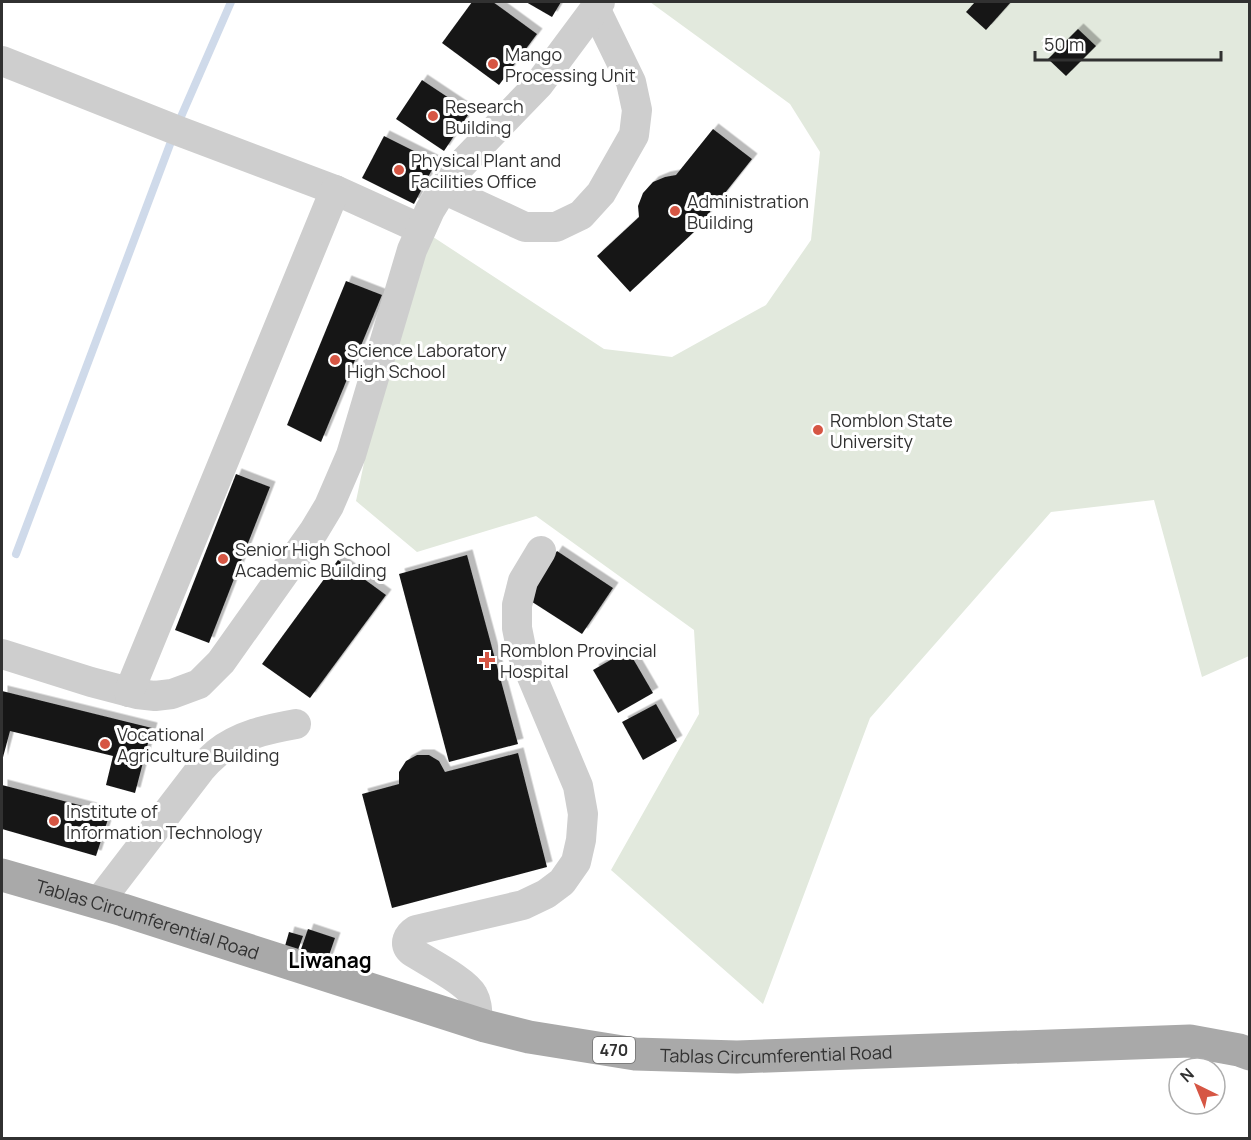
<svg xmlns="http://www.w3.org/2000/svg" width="1251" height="1140" viewBox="0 0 1251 1140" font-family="Manrope,sans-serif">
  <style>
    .green { fill: #e2e9dd }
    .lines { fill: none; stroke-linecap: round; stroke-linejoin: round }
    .stream { stroke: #cfdaea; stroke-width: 8 }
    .building { fill: #181818; filter: url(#shadow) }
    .minor { stroke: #cecece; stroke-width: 30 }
    .major { stroke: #a9a9a9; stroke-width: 33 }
    .poi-dot { fill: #d65644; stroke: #fff; stroke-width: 2 }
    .labels { text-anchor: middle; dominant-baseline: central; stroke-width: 6; stroke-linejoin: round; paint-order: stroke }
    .shield { fill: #fff; stroke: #6f6f6f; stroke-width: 1.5 }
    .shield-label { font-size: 16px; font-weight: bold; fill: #313131 }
    .poi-label { font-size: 18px; fill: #313131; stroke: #fff; text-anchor: start }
    .street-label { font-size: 18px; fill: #313131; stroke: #fff }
    .quarter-label { font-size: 21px; font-weight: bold; fill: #000; stroke: #fff }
  </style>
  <defs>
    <filter id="shadow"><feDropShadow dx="5.5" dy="-5.5" stdDeviation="0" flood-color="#0004"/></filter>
  </defs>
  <rect width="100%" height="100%" fill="#fff"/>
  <polygon class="green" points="650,2 1249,2 1249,656 1202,677 1154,500 1051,512 870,718 763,1004 611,870 699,714 694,630 536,516 417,552 356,501 400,292 421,229 604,349 672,357 766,305 811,240 820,152 790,104"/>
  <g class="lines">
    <g class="stream">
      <polyline points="180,119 231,2"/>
      <polyline points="16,554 172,139"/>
    </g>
  </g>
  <g class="building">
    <polygon points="472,2 493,2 537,34 499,85 442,43"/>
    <polygon points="526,2 561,2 552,17"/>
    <polygon points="975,2 1011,2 986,30 966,12"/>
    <polygon points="1078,29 1096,46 1066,76 1048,59"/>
    <polygon points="422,80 470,112 444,151 396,119"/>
    <polygon points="713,129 752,159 694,232 630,292 597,256 639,217 638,206 643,193 653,182 665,177 676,175"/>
    <polygon points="384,136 436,162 414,204 362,178"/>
    <polygon points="346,281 382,295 321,442 287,425"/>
    <polygon points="236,474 270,487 209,643 175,630"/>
    <polygon points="557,551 613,588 582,634 526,598"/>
    <polygon points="467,555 518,744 449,762 399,574"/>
    <polygon points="338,560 386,595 310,698 262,664"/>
    <polygon points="628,650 653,693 618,713 593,670"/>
    <polygon points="2,691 152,728 135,793 106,785 113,756 10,731 2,761"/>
    <polygon points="656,704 677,741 643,760 622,722"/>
    <polygon points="518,753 547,867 392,908 362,794 399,784 399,772 406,761 417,755 429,755 439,761 445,772"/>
    <polygon points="2,785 110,813 96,856 2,829"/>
    <polygon points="308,929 335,938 326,964 299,955"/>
    <polygon points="289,932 303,936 298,950 285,946"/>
  </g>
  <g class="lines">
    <g class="minor">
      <polyline points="2,61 176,130 335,190 421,229"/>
      <polyline points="443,189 525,227 556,227 581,215 601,193 634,135 637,110 631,82 595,8"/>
      <polyline points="2,654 91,682 137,694 155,696 172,694 199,684 221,662 314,531 329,506 351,455 412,250 430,210 443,189 460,166 539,84 600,2"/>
      <polyline points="129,692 335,190"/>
      <path d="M 98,903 L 200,770 C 205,764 211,758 217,753 C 240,735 268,729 296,724"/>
      <path d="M 478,1024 C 477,1014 478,1004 473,995 C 466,981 426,961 411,951 C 403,944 408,935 416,930 L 523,905 L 546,894 L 562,882 L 576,862 L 581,840 L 583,814 L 578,786 L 522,653 L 517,628 L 517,605 L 523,581 L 541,551"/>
    </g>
    <path class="major" id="s1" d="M 2,875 L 123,910 L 485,1026 L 529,1037 L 635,1054 L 737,1057 L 1190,1041 L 1239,1050 L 1250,1054"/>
  </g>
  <g class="poi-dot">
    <circle cx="493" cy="64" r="6"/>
    <circle cx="433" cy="116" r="6"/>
    <circle cx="399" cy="170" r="6"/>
    <circle cx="675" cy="211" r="6"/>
    <circle cx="335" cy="360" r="6"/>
    <circle cx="818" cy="430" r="6"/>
    <circle cx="223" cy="559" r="6"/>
    <path d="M484 651h6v6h6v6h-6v6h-6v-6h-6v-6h6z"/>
    <circle cx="105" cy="744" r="6"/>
    <circle cx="54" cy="821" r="6"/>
  </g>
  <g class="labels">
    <rect class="shield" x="593" y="1037" width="42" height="26" rx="4.5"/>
    <g class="shield-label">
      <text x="614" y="1050">470</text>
    </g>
    <g class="poi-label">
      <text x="505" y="54">Mango<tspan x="505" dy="21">Processing Unit</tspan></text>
      <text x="445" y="106">Research<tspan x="445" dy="21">Building</tspan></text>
      <text x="411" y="160">Physical Plant and<tspan x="411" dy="21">Facilities Office</tspan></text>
      <text x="687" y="201">Administration<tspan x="687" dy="21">Building</tspan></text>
      <text x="347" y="350">Science Laboratory<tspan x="347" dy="21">High School</tspan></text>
      <text x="830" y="420">Romblon State<tspan x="830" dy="21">University</tspan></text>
      <text x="235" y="549">Senior High School<tspan x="235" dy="21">Academic Building</tspan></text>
      <text x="500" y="650">Romblon Provincial<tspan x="500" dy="21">Hospital</tspan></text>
      <text x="117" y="734">Vocational<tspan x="117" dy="21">Agriculture Building</tspan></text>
      <text x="66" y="811">Institute of<tspan x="66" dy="21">Information Technology</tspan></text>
    </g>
    <g class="street-label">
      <text stroke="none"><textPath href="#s1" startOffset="152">Tablas Circumferential Road</textPath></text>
      <text stroke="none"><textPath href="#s1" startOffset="800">Tablas Circumferential Road</textPath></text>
    </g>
    <g class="quarter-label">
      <text x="330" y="960">Liwanag</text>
    </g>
  </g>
  <rect width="1251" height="1140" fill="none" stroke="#313131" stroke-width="6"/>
  <g transform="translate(1197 1086) rotate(317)"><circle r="28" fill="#ffffff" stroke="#adadad" stroke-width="1.5"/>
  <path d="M0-4.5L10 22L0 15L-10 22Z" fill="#d65644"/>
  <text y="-9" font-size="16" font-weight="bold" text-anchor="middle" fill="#313131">N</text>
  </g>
  <path d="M1035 51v9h186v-9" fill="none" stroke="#313131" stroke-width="3"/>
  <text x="1044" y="51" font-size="18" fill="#313131" stroke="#ffffff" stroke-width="4.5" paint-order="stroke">50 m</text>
</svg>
